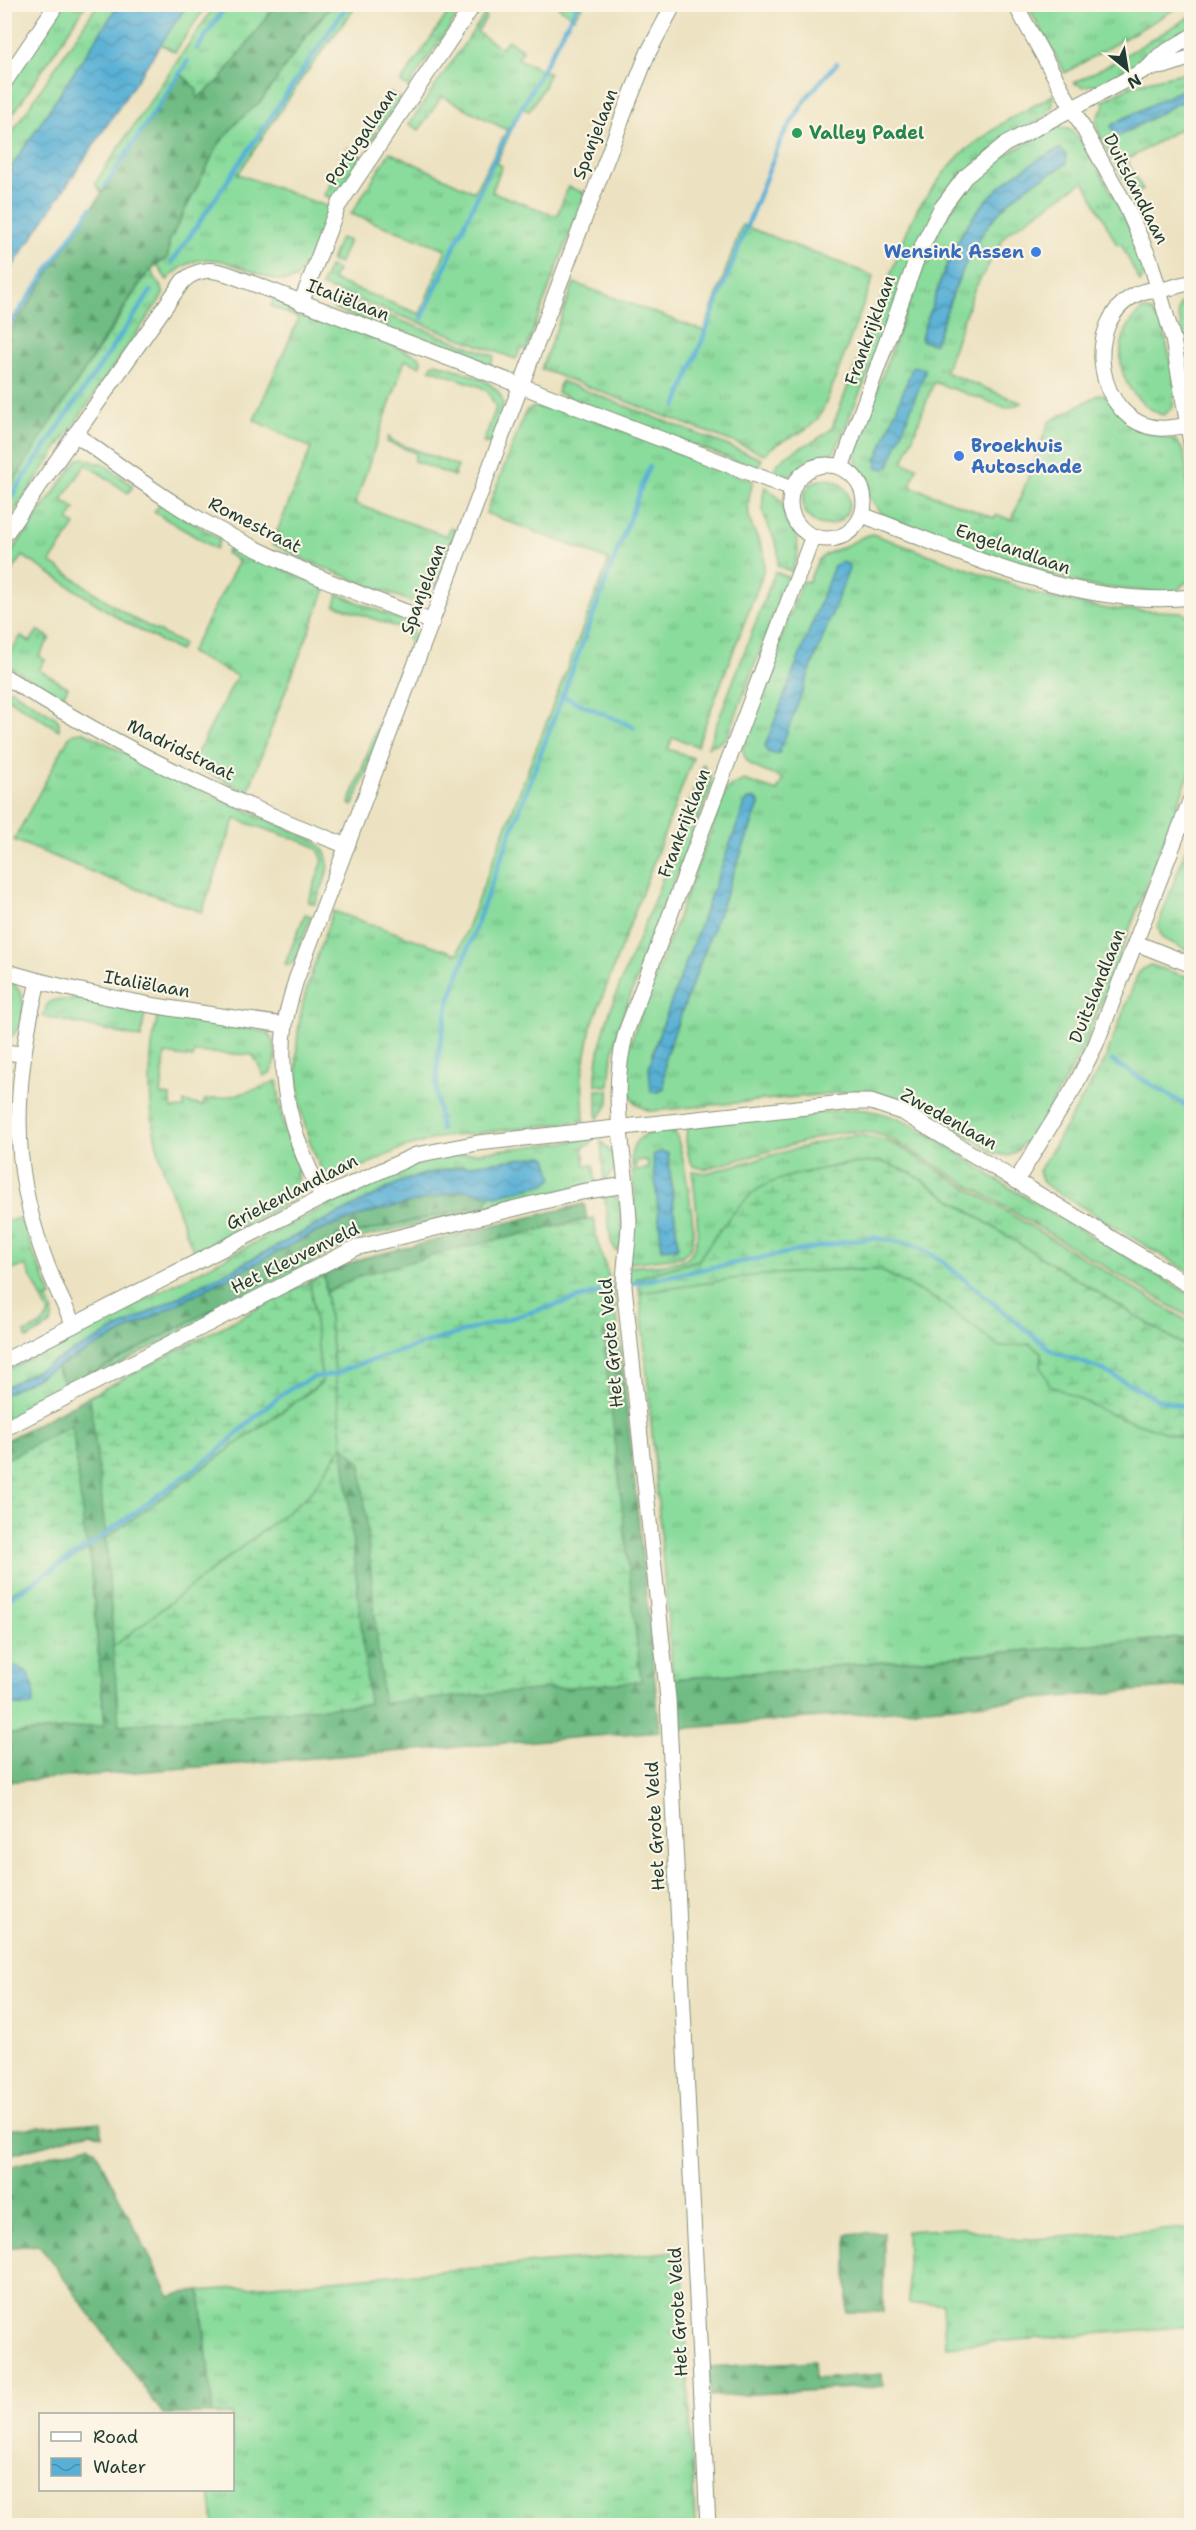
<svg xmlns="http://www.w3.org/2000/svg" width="1196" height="2530" viewBox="0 0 1196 2530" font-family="'Shantell Sans',sans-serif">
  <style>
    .grass { fill: url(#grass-tufts); stroke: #548c68; stroke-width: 1.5; fill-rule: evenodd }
    .forest { fill: url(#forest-firs); stroke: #477c5c; stroke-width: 1.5 }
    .wetland { fill: url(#wetland-marsh); stroke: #548c68; stroke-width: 1.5 }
    .water { fill: url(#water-waves); stroke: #3c7685; stroke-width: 1.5 }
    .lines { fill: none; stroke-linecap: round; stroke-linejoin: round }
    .stream { stroke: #59b0d6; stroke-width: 4.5 }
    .street-casing { stroke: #86907a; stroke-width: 17 }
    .street { stroke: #fff; stroke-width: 15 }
    .leisure-dot { fill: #2e9e5b; stroke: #fcf5e5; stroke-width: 2 }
    .shop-dot { fill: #3f7fe0; stroke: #fcf5e5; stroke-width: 2 }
    .labels { text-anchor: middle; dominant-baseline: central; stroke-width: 4.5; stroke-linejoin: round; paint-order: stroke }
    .leisure-label { font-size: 18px; font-weight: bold; fill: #27864d; stroke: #fcf5e5; text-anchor: start }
    .street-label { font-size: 18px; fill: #1f3d34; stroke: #fcf5e5 }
    .shop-label { font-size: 18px; font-weight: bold; fill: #366cbe; stroke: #fcf5e5; text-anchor: end }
  </style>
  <defs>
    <pattern id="grass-tufts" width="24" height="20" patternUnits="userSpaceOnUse" patternTransform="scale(1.5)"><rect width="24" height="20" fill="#8adc9c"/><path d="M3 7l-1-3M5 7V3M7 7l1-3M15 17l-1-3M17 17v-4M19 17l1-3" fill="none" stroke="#70b480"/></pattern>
    <pattern id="forest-firs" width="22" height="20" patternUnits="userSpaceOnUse" patternTransform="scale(1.5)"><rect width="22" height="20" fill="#6fbc84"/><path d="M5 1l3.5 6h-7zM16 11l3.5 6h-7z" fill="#5b9a6d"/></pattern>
    <pattern id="wetland-marsh" width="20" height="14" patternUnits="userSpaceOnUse" patternTransform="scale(1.5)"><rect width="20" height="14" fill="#8adc9c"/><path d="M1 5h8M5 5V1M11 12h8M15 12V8" fill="none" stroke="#70b480"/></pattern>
    <pattern id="water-waves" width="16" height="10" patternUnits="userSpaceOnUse" patternTransform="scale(1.5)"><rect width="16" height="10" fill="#59b0d6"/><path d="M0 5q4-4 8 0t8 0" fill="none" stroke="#4990ae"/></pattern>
  </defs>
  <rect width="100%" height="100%" fill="#fcf5e5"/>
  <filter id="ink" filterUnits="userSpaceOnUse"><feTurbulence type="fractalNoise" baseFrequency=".0167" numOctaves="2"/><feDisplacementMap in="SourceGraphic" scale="12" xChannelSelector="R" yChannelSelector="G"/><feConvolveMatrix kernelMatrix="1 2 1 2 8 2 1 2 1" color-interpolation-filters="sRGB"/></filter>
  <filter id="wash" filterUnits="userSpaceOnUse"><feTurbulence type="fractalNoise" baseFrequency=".008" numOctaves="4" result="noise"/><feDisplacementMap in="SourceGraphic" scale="24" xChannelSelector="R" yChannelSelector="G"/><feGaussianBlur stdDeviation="1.35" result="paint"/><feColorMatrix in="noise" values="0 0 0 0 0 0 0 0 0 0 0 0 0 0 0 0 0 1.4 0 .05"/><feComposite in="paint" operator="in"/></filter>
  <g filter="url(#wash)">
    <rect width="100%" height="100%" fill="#ece2c1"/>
    <g class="grass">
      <polygon points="62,5 86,5 5,126 5,90"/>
      <polygon points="97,5 119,5 5,177 5,143"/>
      <polygon points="187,5 207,5 175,52 160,44"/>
      <polygon points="215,5 276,5 221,79 196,99 190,82 181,74 102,193 95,183"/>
      <path d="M 332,5 L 357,5 L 303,77 L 238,174 L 329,207 L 330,212 L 306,267 L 303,266 L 296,279 C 284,283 276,280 264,276 C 225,262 201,245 167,280 L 157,265 L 168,258 L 169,242 L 218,145 Z"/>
      <polygon points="556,5 583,5 574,18"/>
      <polygon points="1027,5 1182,5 1065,73"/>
      <polygon points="450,10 455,14 455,19 408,87 401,82"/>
      <polygon points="485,14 486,18 477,32 501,48 508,40 523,50 518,59 549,73 544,87 529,111 522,108 496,163 502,166 492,192 557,216 568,187 585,193 526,350 521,348 516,359 321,286 329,267 337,270 333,280 420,314 446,249 351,214 390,152 474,192 507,130 442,96 419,130 409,124"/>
      <polygon points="1191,16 1191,32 1097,87 1095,84 1083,87 1074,83 1114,62"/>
      <path d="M 1191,71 L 1191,85 L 1115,123 L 1119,136 L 1178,103 L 1191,98 L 1191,122 L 1127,160 L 1143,190 L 1133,195 C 1126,183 1098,138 1097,127 C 1095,119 1099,112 1105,107 L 1103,101 L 1134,84 Z"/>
      <polygon points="390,92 401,99 380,129 371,123"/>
      <path d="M 1055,94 L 1052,107 L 1044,117 L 958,177 L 870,369 L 835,451 L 789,475 L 781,477 L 771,474 C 783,448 814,447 832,428 L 907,231 L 918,208 L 947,169 L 962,153 L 1006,121 Z"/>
      <path d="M 1055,126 L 1072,130 C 1092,152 1138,237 1143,265 C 1144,272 1144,276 1140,282 L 1121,244 L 1117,245 L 1084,181 L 1006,234 L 974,290 L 945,372 L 1022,403 L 1006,408 L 934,382 L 903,463 L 917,467 L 910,486 L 994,518 L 996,515 L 1012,520 L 1049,422 L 1100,394 L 1105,395 L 1144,431 L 1175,440 L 1184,451 L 1191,515 L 1191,578 L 1176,591 L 1156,592 L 1095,587 L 1022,568 L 885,516 C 871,506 854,466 855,450 L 913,291 L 942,222 L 972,182 L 994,162 ZM 1054,151 L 1066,164 C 1052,174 1036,180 1023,190 C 971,230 957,283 935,343 L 922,340 C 922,327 930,313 934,300 C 959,221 983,194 1054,151 Z"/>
      <polygon points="367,127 377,133 369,146 359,141"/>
      <polygon points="348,148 362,156 339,194 334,199 324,195"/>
      <path d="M 742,225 L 874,276 L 828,398 C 824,407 821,416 814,423 C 800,437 779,438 765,454 L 541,369 L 574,283 L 704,331 Z"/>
      <polygon points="340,238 349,241 339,264 331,261"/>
      <path d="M 151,270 L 163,291 L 163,295 L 11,516 L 5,513 L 4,495 C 40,439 75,383 113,328 C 125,309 136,286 151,270 Z"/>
      <polygon points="339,297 494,356 490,367 334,309"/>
      <path d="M 274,298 L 419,356 L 421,360 L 420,366 L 405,360 L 355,504 L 447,536 L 450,528 L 456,530 L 437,585 L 433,585 C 430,595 423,602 412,602 L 314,564 L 272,544 L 311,448 L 254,420 L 299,318 L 271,306 Z"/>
      <polygon points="1188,298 1191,300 1191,371 1178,313 1180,304"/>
      <path d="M 1143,309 L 1152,312 L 1159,322 L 1162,322 L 1178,396 L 1173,397 L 1173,407 L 1164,415 C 1156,414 1151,409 1144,404 C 1113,378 1113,335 1143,309 Z"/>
      <path d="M 436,363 C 456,370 505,380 503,407 C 502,418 495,431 491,443 L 483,443 L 496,408 L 488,392 L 479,386 L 430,369 L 432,365 Z"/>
      <polygon points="561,381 762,459 757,469 557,393"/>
      <path d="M 552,404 L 753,481 C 749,495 746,509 751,524 C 761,550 769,548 761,579 L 697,746 L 673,737 L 668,749 L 693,758 L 591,1027 L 582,1076 L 584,1121 L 437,1138 L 398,1150 L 342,1176 L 334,1177 L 322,1170 C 296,1120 290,1054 304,999 C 312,969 323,940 333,911 L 457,954 L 609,560 L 486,513 L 526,411 L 534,407 L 550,409 Z"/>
      <polygon points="389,436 392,441 458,466 454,476 414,461 416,453 387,442"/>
      <polygon points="84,458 99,464 101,462 133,486 128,493 86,464 62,500 75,509 68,520 75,525 50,562 134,619 183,644 179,651 128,624 23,556 5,581 5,561 78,459"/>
      <circle cx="826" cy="502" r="23"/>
      <path d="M 765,486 L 781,500 L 786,517 L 797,538 L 798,552 L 792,572 L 777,566 C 783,546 769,533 764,515 C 761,505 763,495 765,486 Z"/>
      <polygon points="161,503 220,539 216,549 154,512"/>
      <path d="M 872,534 L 1046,597 L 1108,609 L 1181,612 L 1191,619 L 1191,770 L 1084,1047 L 1028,1145 L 1024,1142 L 1018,1150 L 1009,1156 L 994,1153 C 951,1126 910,1092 857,1091 L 651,1111 C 638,1107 630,1101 629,1086 L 623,1086 L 629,1047 L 636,1027 L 727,788 L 744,780 L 777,791 L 783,779 C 765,770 741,769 743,744 L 802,581 L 809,582 C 819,554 819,557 845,546 C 855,542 861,536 872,534 ZM 748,799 L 759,802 L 759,805 L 665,1057 L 664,1088 L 661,1091 L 652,1054 Z"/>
      <polygon points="231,545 326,589 283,697 248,792 191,765 237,676 190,653 239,561 226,553"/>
      <polygon points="775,572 788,577 729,733 721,742 708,747"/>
      <polygon points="338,594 408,623 414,636 415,646 392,705 386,702 410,644 407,636 399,628 335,605"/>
      <polygon points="38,630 50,638 39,656 45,660 39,670 68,687 62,698 5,664 5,660 21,636 30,642"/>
      <polygon points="10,689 55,717 59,722 59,730 5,697"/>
      <polygon points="379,723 384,725 353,806 349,804"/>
      <path d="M 84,732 L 173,778 L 315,841 C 339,860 324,881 315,904 L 308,902 L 323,861 L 319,851 L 310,844 L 235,819 L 202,912 L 107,878 L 14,840 L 69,737 L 73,733 Z"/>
      <path d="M 703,764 L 710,775 L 711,787 L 620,1023 L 611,1063 L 609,1086 L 596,1085 C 595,1031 628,967 648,916 C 668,866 685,815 703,764 Z"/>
      <polygon points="1191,835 1191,952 1162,938 1158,926"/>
      <polygon points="305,914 311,916 294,962 289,965 285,964"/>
      <polygon points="1151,965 1191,978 1191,1273 1050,1188 1043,1182 1039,1171 1104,1062 1137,976 1141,970"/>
      <path d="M 4,978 C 31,989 29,1028 5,1041 Z"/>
      <polygon points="73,996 145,1012 141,1038 43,1016 48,1003 55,1000 73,1000"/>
      <path d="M 158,1015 L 267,1032 C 277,1044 279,1060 270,1073 L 264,1076 L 253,1055 L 194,1052 L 193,1058 L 165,1054 L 161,1095 L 170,1096 L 172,1109 L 184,1108 L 184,1102 L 203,1106 L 204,1100 C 231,1097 253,1092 277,1081 L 283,1125 L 300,1170 L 296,1172 L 300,1186 L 295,1199 L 194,1253 C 183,1223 170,1192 161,1161 C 148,1116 146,1061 158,1015 Z"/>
      <polygon points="597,1090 609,1090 609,1104 597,1119"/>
      <path d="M 853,1109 C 913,1111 961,1158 1010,1188 C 1070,1224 1131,1259 1191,1295 L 1191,1318 L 889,1138 C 871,1131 854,1130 835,1133 L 705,1169 L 693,1166 C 687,1155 684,1138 688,1126 Z"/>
      <path d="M 673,1129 C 682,1140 695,1223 693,1239 C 692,1247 688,1253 680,1257 L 628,1263 L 635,1195 L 632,1170 L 648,1169 L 647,1160 L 636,1161 L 636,1167 L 632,1167 C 627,1136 647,1132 673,1129 ZM 661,1152 L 668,1153 L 678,1247 L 675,1249 L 653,1159 L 654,1154 Z"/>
      <path d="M 858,1135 L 885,1140 L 898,1146 L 1191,1323 L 1191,1350 L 1005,1235 L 911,1173 L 843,1164 L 787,1177 L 755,1191 L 714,1237 L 699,1260 L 637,1278 L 638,1283 L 627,1286 L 627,1267 C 644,1265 667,1266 683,1260 C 709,1249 692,1194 693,1171 L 706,1173 L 840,1137 Z"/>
      <polygon points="591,1139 591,1144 583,1147 585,1165 593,1165 596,1183 359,1238 5,1424 5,1394 56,1367 68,1387 354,1234 485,1205 490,1195 548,1183 464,1165 421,1175 398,1183 5,1387 5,1371 377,1180 419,1162 440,1157"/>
      <polygon points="601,1141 614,1156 616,1167 604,1182"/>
      <polygon points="604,1192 610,1192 619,1201 623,1234 620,1249 616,1251 611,1241"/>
      <path d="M 20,1218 L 24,1220 L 32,1250 L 52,1296 L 47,1299 C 53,1308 54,1314 51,1324 L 27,1339 L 25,1333 C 35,1328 46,1325 49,1313 L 25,1265 L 5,1273 L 5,1222 Z"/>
      <polygon points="831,1270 880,1270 942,1303 1000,1347 1030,1343 1041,1352 1041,1367 1108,1413 1191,1441 1191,1637 673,1679 640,1293 751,1276"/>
      <polygon points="324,1275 343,1445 310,1494 113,1647 106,1538 322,1383 310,1281"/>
      <path d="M 89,1549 L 105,1726 L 5,1735 L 4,1697 C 13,1706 22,1709 33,1703 L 34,1687 L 11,1665 L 5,1666 L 5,1596 Z"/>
      <polygon points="963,2228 1019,2240 1191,2228 1191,2326 945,2346 943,2303 909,2304 906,2231"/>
      <polygon points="682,2251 695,2525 214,2525 210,2490 232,2490 232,2414 213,2414 200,2291"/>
    </g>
    <g class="forest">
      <polygon points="276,4 332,5 315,24 261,101 237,122 218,145 169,242 168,258 159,262 143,278 5,495 5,339 181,74 197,90 197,99 221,79"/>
      <polygon points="465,1189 490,1195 485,1205 354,1234 67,1387 56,1367 314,1233 368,1213"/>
      <polygon points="584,1204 587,1219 458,1249 362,1275 326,1292 324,1275 363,1258"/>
      <polygon points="619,1331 660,1731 5,1782 5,1735 105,1725 89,1549 85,1539 72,1425 5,1460 5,1441 90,1396 106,1538 119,1725 369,1704 343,1445 361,1463 383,1703 640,1681 603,1333"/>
      <polygon points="1191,1637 1191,1686 677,1729 673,1679"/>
      <polygon points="100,2122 102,2136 91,2132 5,2156 5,2130"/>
      <polygon points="89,2145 95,2150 170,2297 181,2293 200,2291 213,2414 163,2414 41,2247 37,2245 5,2248 5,2168"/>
      <polygon points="884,2232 883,2312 847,2312 847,2234"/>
      <polygon points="814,2361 815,2379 882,2374 883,2386 710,2397 709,2367"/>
    </g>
    <g class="wetland">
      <path d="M 879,1161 L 911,1173 L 1005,1235 L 1191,1350 L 1191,1441 L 1108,1413 L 1050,1385 L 1041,1367 L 1041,1352 L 1030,1344 L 1000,1347 L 942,1303 L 880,1270 L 831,1270 L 751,1276 L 640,1293 L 637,1278 L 699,1260 C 711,1240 736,1207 754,1192 C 778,1173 848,1164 879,1161 Z"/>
      <polygon points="594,1218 597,1241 613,1290 619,1331 603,1333 641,1681 383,1703 361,1463 343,1446 369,1704 119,1725 113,1647 310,1494 343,1445 326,1292 362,1275 458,1249"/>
      <polygon points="310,1281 322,1382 106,1538 90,1396"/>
      <polygon points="72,1425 85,1539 89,1549 5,1596 5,1460"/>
    </g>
    <g class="water">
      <polygon points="119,4 187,5 5,278 5,177"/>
      <polygon points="1191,85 1191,98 1178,103 1119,136 1113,131 1111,126 1115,123"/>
      <path d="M 1060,149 L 1066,154 L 1066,164 C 1052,173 1036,180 1023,190 C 971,230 957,283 935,343 L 932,344 L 923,341 L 921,338 C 945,268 960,208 1027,167 C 1037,160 1048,153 1060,149 Z"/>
      <polygon points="913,366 925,369 925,372 889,466 885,469 878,468 876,462"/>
      <polygon points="841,562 848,564 849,569 779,753 774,754 767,752 765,746 834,566"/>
      <polygon points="753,798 758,800 759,805 665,1057 664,1088 658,1092 651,1092 649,1068 657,1040 746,801"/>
      <polygon points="661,1152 668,1153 678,1247 662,1249 653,1159 654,1154"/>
      <path d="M 542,1156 L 547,1158 L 553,1178 L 548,1183 L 496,1196 L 465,1190 L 368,1213 L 314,1233 L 5,1394 L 5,1387 L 398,1183 C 445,1166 493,1162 542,1156 Z"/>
      <path d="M 11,1665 C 30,1668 36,1686 33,1704 C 22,1709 13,1706 5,1697 L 5,1666 Z"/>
    </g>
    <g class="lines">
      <g class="stream">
        <polyline points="197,49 227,4"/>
        <polyline points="106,185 188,61"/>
        <polyline points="172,262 348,4"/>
        <polyline points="422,318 496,155 578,4"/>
        <polyline points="4,333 91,208"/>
        <polyline points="676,407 781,139 808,96 837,63"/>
        <polyline points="4,507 151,291"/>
        <polyline points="562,696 634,727"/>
        <polyline points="1112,1061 1192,1109"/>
        <polyline points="441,1130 436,1091 439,1049 449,1002 482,909 649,467"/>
        <polyline points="633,1283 844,1242 875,1238 912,1244 938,1258 1052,1351 1103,1370 1157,1399 1192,1409"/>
        <path d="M 4,1601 L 93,1543 L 214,1455 L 258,1414 L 286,1391 L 314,1377 L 337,1374 L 343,1370 C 431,1339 521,1316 610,1289"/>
      </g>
    </g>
  </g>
  <g filter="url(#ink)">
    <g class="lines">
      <defs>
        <g id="street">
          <polyline points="1015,4 1126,206 1150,260 1173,339 1192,449"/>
          <polyline points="1148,68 1165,66 1192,57"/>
          <polyline points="4,83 57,4"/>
          <path d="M 1192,283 C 1182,283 1174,288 1165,289 C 1155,290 1146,289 1137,294 C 1080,321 1096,423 1159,428 C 1170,429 1181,426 1192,424"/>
          <polyline points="301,303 338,206 474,4"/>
          <path d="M 75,434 C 116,463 156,494 199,519 C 273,561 352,591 432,622"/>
          <circle cx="827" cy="502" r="37"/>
          <polyline points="841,468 918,255 940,210 965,177 1004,145 1148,68 1159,56 1192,36"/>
          <path d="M 862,515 C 967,554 1077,609 1192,597"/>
          <path d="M 4,536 L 183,281 C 199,267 214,269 233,276 L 792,489"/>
          <path d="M 4,676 C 112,744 228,801 347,846"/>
          <polyline points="1136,943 1192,965"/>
          <path d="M 4,971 C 96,999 190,1012 285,1025"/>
          <path d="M 38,981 C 6,1112 12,1204 74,1325"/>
          <polyline points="4,1052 22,1054"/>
          <polyline points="1016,1181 1075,1086 1096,1044 1192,796"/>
          <path d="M 323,1197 C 295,1145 276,1085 285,1024 C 287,1009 292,994 296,980 L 626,108 L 648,53 L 674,4"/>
          <polyline points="4,1361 323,1197 416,1155 478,1143 852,1102 871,1102 904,1113 1192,1287"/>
          <polyline points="4,1429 355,1248 581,1192 626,1185"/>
          <path d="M 708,2526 L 668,1699 L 624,1286 C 624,1264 629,1243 629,1221 C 626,1154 608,1099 626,1032 L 813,536"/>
        </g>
      </defs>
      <use href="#street" class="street-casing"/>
      <use href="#street" class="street"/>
    </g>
  </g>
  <circle class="leisure-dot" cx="797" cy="133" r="6"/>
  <g class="shop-dot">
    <circle cx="1036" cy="252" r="6"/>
    <circle cx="959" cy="456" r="6"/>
  </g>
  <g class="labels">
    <g class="leisure-label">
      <text x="809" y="133">Valley Padel</text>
    </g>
    <g class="street-label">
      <text transform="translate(595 134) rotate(-69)">Spanjelaan</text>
      <text transform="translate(361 137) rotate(-56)">Portugallaan</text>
      <text transform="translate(1136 189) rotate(63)">Duitslandlaan</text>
      <text transform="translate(348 300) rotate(21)">Italiëlaan</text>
      <text transform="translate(870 330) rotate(-70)">Frankrijklaan</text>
      <text transform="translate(255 525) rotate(27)">Romestraat</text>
      <text transform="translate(1013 549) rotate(19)">Engelandlaan</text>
      <text transform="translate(423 589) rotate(-69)">Spanjelaan</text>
      <text transform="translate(181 750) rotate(26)">Madridstraat</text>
      <text transform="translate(684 823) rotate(-69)">Frankrijklaan</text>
      <text transform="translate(147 984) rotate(10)">Italiëlaan</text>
      <text transform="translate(1097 986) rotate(-68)">Duitslandlaan</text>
      <text transform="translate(949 1119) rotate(29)">Zwedenlaan</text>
      <text transform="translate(292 1192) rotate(-27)">Griekenlandlaan</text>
      <text transform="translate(295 1258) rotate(-26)">Het Kleuvenveld</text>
      <text transform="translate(611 1343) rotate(-95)">Het Grote Veld</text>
      <text transform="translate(655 1826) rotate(-93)">Het Grote Veld</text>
      <text transform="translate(678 2312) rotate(-93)">Het Grote Veld</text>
    </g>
    <g class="shop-label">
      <text x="1024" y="252">Wensink Assen</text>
      <text x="971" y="446" text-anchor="start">Broekhuis<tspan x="971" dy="21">Autoschade</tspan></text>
    </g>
  </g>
  <rect width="1196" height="2530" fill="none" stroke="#fcf5e5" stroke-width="24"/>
  <rect x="39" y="2413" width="195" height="78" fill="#fcf5e5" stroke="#a4ab9e" stroke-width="1.5"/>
  <rect x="51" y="2432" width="30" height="9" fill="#ffffff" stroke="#a4ab9e" stroke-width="1.5"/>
  <text x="93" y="2443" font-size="18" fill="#1f3d34">Road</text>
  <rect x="51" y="2458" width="30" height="18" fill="url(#water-waves)" stroke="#a4ab9e" stroke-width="1.5"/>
  <text x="93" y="2473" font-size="18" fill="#1f3d34">Water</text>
  <g transform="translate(1127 69) rotate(150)" stroke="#fcf5e5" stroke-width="4.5" paint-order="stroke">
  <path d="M0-4.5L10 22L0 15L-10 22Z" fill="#1f3d34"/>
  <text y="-9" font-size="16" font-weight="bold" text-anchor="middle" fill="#1f3d34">N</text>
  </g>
</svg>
